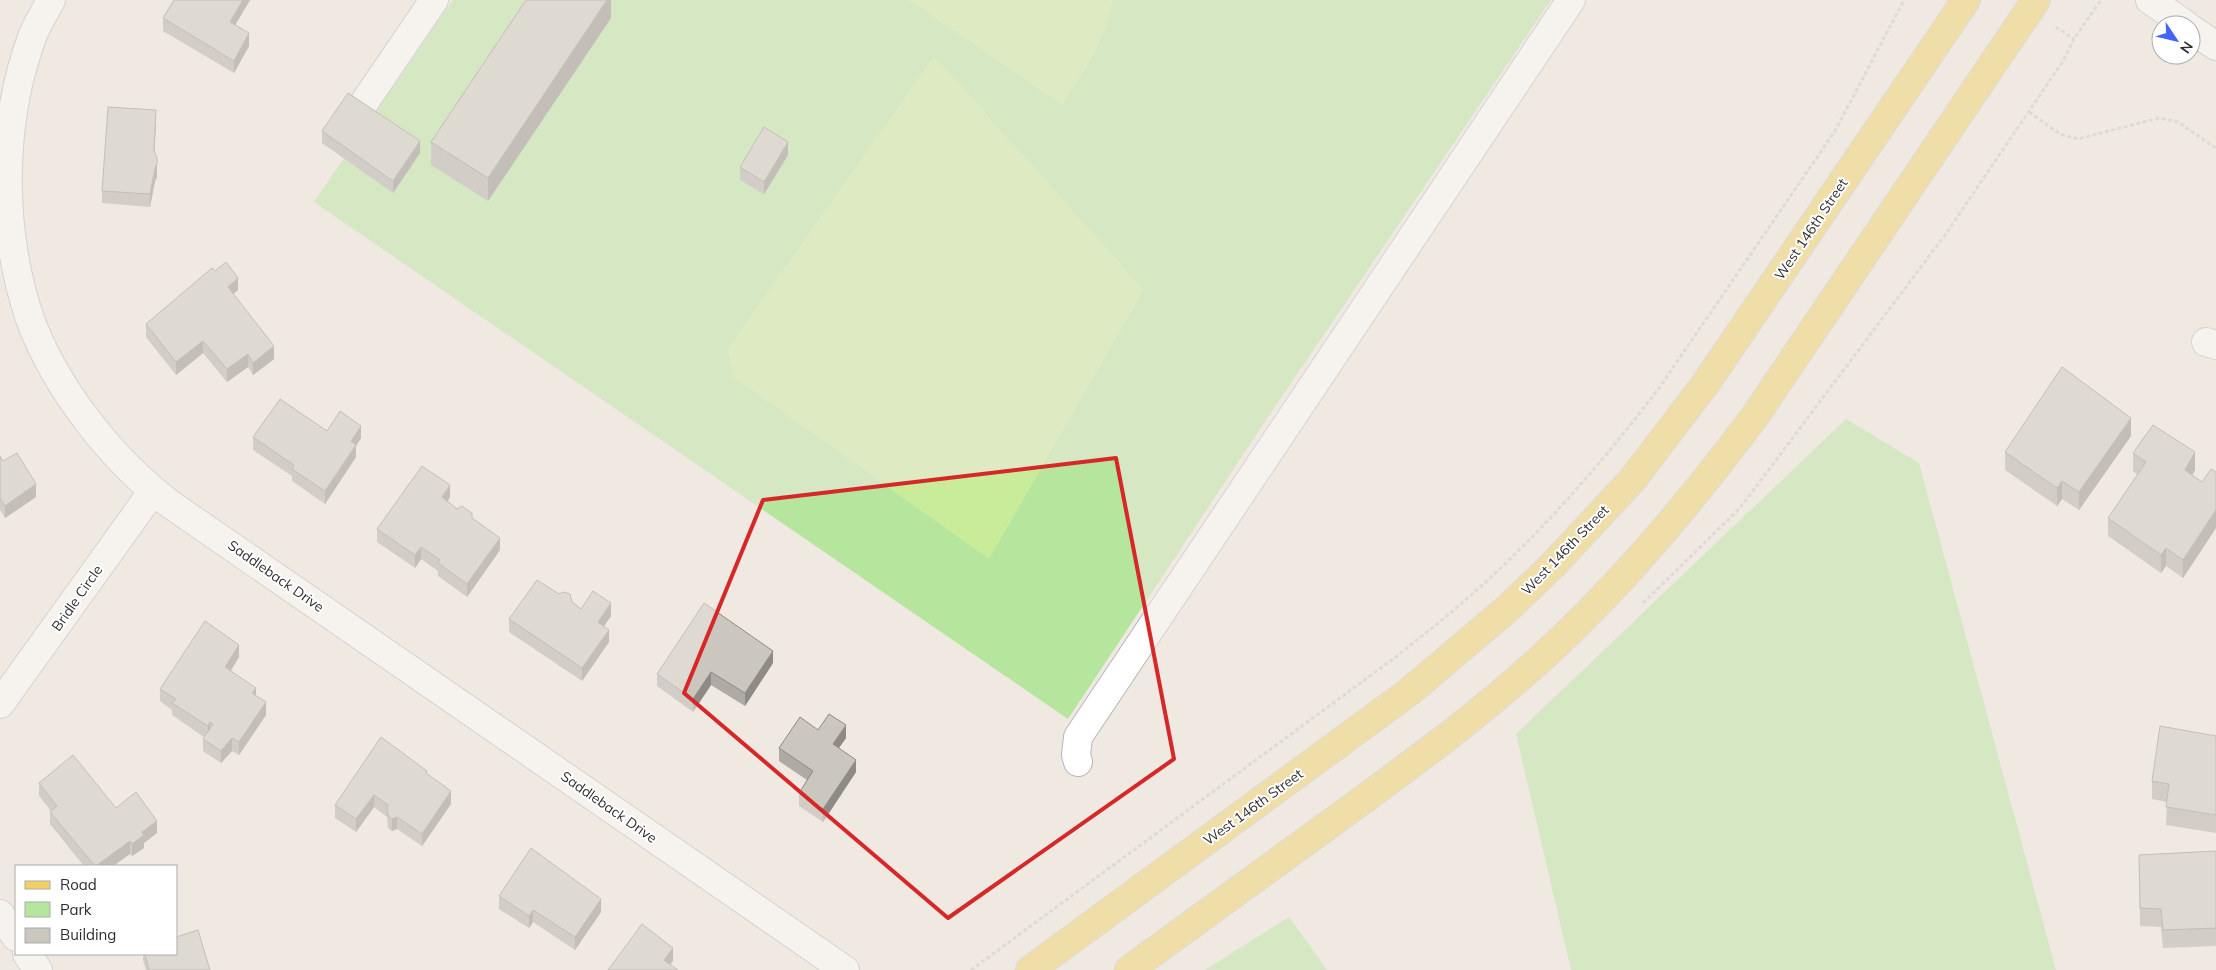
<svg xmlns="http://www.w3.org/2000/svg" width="2216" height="970" viewBox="0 0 2216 970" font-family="Mulish,sans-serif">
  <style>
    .green { fill: #b6e59e }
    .pitch { fill: #c9ec9a }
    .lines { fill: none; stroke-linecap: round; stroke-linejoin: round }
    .minor-casing { stroke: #b4b7c1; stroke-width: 30 }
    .major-casing { stroke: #c9c9c9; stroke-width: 30 }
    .path { stroke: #c9c9c9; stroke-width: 3; stroke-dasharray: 4 2.5; stroke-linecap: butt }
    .minor { stroke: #fff; stroke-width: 28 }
    .major { stroke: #f2d163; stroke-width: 28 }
    .wall { fill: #afaba4 }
    .shaded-wall { fill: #8e8b86 }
    .building { fill: #cbc7bf; stroke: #8e8b86 }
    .marked { fill: none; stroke: #d62828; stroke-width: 4; stroke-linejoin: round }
    .labels { text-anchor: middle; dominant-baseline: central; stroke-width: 4; stroke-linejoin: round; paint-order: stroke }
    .street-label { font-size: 14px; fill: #2e2e2e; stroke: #fff }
  </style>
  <rect width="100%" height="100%" fill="#efe9e1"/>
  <g class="green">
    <polygon points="453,0 1551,0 1268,417 1068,719 314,202"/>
    <polygon points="1846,419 1919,463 2056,970 1571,970 1516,734"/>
    <polygon points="1289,917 1327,970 1205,970"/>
  </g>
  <g class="pitch">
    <path d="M 909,0 L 1112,0 C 1109,38 1082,74 1062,105 Z"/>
    <polygon points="934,56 1144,290 989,559 733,377 728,348"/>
  </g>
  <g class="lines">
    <defs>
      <g id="minor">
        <path d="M 51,0 C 45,12 37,24 32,37 C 0,125 0,230 30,319 C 56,389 111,459 170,504 L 845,970"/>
        <polyline points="2150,0 2186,25"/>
        <polyline points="2191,29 2216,46"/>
        <polyline points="364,103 434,0"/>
        <polyline points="2206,342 2216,345"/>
        <polyline points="0,704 153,491"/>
        <polyline points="1078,762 1076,755 1078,737 1571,0"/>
        <polyline points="0,914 16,937"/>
        <polyline points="27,954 38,970"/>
      </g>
      <g id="major">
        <polyline points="1030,970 1409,692 1507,609 1552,566 1633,479 1706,383 1966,0"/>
        <path d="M 1129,970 C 1195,922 1261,874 1327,826 C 1390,780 1453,735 1512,684 C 1604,606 1683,512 1755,416 L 2036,0"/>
      </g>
    </defs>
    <use href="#minor" class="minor-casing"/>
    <use href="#major" class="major-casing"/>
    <g class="path">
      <polyline points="2056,27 2074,39"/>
      <polyline points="2029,112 2060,134 2078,139 2159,118 2178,122 2216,148"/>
      <polyline points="1643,603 1740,508 1945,235 2063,61 2074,39 2101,0"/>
      <path d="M 971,970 L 1397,656 C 1416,640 1437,625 1456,608 C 1532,544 1599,467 1659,388 L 1835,131 L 1904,0"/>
    </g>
    <use href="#minor" class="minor"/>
    <use href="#major" class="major"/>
  </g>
  <g class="wall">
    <polygon points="174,0 250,0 235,25 249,46 234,73 163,31 163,18"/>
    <polygon points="611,0 611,18 488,201 431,165 431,142"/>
    <polygon points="156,122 154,152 157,177 155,181 150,207 102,203 102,191"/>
    <polygon points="322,131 420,153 393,193 322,143"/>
    <polygon points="788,155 764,194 740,180 740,167"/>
    <polygon points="238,290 233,294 274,359 253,375 248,367 227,382 203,353 176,375 146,337 146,324"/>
    <polygon points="327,431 361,438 356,446 356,457 325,504 292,481 292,476 253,450 253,437"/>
    <polygon points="2131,436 2079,510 2062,499 2057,506 2005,470 2005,452"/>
    <polygon points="2133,453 2195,470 2192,475 2202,482 2216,472 2216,528 2183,578 2166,566 2161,573 2108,536 2108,518 2138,475 2133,471"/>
    <polygon points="0,456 3,461 36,497 5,518 0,510"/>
    <polygon points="450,497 448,501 457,509 472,518 500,550 467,597 438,576 438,571 421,559 415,568 377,542 377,529"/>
    <polygon points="572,602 581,609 611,616 604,626 609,642 582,681 509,632 509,619"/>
    <polygon points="239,657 231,671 256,696 266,715 239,755 232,751 221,763 203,751 203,739 204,737 172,715 172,710 160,701 160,689"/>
    <polygon points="773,663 745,706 711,685 693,712 657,686 657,674"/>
    <polygon points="818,730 846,738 839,748 856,772 823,822 799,806 799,793 807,780 779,761 779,748"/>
    <polygon points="2216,736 2216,833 2166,825 2167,802 2152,799 2152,781"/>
    <polygon points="427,774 451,804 422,846 397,829 392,831 388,828 387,817 374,807 356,832 335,818 335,805"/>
    <polygon points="39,783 116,808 157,833 144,843 144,848 132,856 130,854 113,866 84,866 50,824 50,812 51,811 39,796"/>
    <polygon points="2216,851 2216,946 2163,948 2161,927 2140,926 2139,855"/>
    <polygon points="499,896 601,912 575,950 533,922 529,928 499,909"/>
    <polygon points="143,954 176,954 210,970 146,970 143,960"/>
  </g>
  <g class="shaded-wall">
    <polygon points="243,0 250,0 230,34 230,22"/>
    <polygon points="607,0 611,0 611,18 488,201 488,178"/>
    <polygon points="249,33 249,46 234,73 234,61"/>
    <polygon points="156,110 156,122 154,163 154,151"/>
    <polygon points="420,141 420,153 393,193 393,181"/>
    <polygon points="788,142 788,155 764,194 764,182"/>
    <polygon points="157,164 157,177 155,181 150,207 150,194 155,168"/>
    <polygon points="238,278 238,290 228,299 228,287"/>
    <polygon points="203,341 203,353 176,375 176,362"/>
    <polygon points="274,346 274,359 253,375 253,363"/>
    <polygon points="248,354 248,367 227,382 227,369"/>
    <polygon points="2131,418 2131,436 2079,510 2079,492"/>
    <polygon points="361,426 361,438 356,446 356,457 325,504 325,491 351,441"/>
    <polygon points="2195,452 2195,470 2185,488 2185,470"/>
    <polygon points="2062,481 2062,499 2057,506 2057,488"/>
    <polygon points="36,484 36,497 5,518 5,506"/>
    <polygon points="450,485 450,497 442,509 442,497"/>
    <polygon points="2216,510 2216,528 2183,578 2183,560"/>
    <polygon points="500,538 500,550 467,597 467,584"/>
    <polygon points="421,547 421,559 415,568 415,555"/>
    <polygon points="2166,548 2166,566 2161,573 2161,555"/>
    <polygon points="611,603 611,616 598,635 598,622"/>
    <polygon points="609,630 609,642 582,681 582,668"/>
    <polygon points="239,645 239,657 225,679 225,667"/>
    <polygon points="773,651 773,663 745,706 745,693"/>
    <polygon points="711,672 711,685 693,712 693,699"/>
    <polygon points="256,688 256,701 252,693"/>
    <polygon points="266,702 266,715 239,755 239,742"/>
    <polygon points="210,722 210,735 208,739 208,726"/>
    <polygon points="846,725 846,738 833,756 833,744"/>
    <polygon points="232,738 232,751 221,763 221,751"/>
    <polygon points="856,760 856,772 823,822 823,809"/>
    <polygon points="451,791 451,804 422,846 422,834"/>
    <polygon points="374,795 374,807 356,832 356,819"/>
    <polygon points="397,817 397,829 392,831 392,819"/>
    <polygon points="157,821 157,833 144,843 144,848 132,856 132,844 142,832"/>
    <polygon points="130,841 130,854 113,866 96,866"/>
    <polygon points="601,899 601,912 575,950 575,937"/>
    <polygon points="533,910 533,922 529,928 529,916"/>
    <polygon points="673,948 673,961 666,970 664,960"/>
  </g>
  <g class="building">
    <polygon points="174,0 243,0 230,22 249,33 234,61 163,18"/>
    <polygon points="526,0 607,0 488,178 431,142"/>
    <polygon points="348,93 420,141 393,181 322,131"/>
    <polygon points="108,107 156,110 154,151 157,157 157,164 155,168 150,194 102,191"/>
    <polygon points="764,127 788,142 764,182 740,167"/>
    <polygon points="226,262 238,278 228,287 274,346 253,363 248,354 227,369 203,341 176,362 146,324 212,268 215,271"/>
    <polygon points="2062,367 2131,418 2079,492 2062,481 2057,488 2005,452"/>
    <polygon points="280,399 327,431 340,411 361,426 351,441 356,445 325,491 292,469 294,465 253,437"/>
    <polygon points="2153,425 2195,452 2185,470 2202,482 2211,469 2216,472 2216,510 2183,560 2166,548 2161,555 2108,518 2146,462 2133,453"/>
    <polygon points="17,453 36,484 5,506 0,498 0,456 3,461"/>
    <polygon points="422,466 450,485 442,497 457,509 462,506 472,513 472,518 500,538 467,584 438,563 440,560 421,547 415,555 377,529"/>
    <polygon points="537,580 559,594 564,592 570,594 572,602 581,609 593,591 611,603 598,622 609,630 582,668 509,619"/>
    <polygon points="704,603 773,651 745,693 711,672 693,699 657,674"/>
    <polygon points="205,621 239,645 225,667 256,688 252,693 266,702 239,742 232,738 221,751 203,739 213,724 210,722 208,726 172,703 176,699 160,689"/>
    <polygon points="829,714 846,725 833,744 856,760 823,809 799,793 813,771 779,748 800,717 818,730"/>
    <polygon points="2160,726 2216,736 2216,815 2166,807 2169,784 2152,781"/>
    <polygon points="381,737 427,771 426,773 451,791 422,834 397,817 392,819 388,815 387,804 374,795 356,819 335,805"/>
    <polygon points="73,755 116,808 136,792 157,821 142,832 144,835 132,844 130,841 96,866 95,866 50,812 57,806 39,783"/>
    <polygon points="531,848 601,899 575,937 533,910 529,916 499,896"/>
    <polygon points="2216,851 2216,928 2163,930 2161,909 2140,908 2139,855"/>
    <polygon points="642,924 673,948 664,960 678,970 608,970"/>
    <polygon points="198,930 210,970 149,970 145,954 176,954 176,937"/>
  </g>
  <path d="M0 0H2216V970H0ZM 1116,458 L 1174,759 L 948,918 L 684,693 L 763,500 Z" fill="#efe9e1" fill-opacity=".55" fill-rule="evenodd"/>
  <path class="marked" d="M 1116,458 L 1174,759 L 948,918 L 684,693 L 763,500 Z"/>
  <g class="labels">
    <g class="street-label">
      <text transform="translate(1811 229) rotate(-56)">West 146th Street</text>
      <text transform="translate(1565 550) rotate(-46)">West 146th Street</text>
      <text transform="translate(276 576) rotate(35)">Saddleback Drive</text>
      <text transform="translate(77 598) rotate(-55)">Bridle Circle</text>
      <text transform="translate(609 807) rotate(35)">Saddleback Drive</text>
      <text transform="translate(1253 807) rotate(-36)">West 146th Street</text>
    </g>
  </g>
  <rect x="15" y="865" width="162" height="90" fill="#ffffff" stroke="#ababab"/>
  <rect x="25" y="881" width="25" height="8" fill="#f2d163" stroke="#ababab"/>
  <text x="60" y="890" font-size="15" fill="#2e2e2e">Road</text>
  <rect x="25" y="902" width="25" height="15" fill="#b6e59e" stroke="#ababab"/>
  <text x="60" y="915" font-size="15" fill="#2e2e2e">Park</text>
  <rect x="25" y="928" width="25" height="15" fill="#cbc7bf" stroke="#ababab"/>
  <text x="60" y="940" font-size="15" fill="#2e2e2e">Building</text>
  <g transform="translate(2176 40) rotate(125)"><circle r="24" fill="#ffffff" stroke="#ababab"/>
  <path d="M0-4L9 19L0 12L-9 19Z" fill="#4264fb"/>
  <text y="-8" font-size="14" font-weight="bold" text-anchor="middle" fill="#2e2e2e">N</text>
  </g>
</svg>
